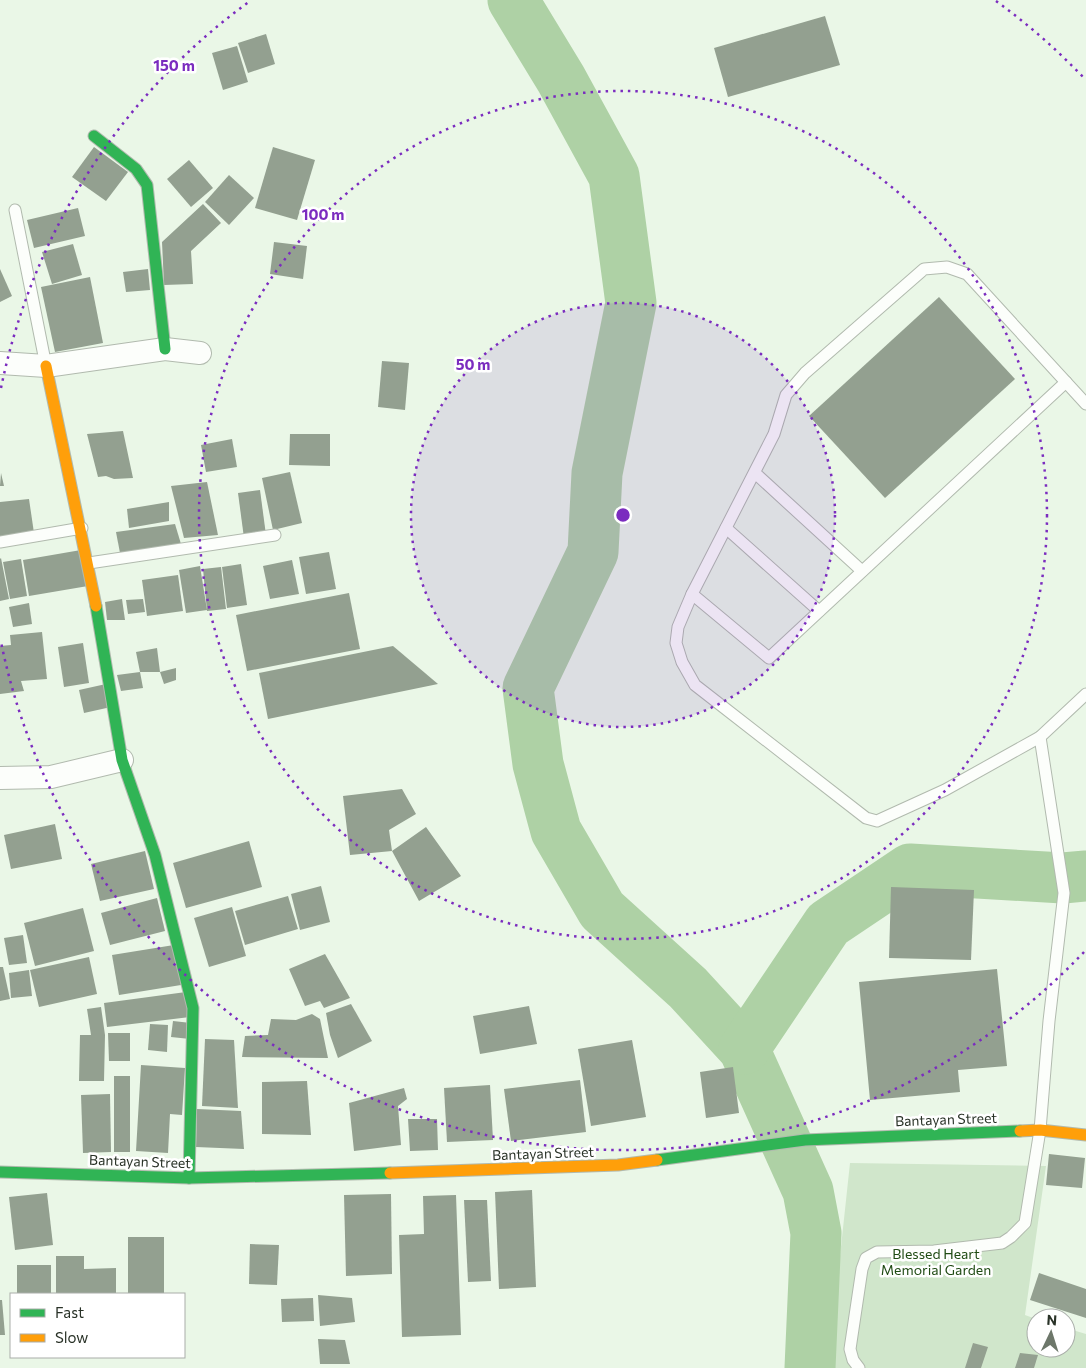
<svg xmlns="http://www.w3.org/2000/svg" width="1086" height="1368" viewBox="0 0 1086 1368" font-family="Commissioner,sans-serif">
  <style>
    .green { fill: #d0e6cb }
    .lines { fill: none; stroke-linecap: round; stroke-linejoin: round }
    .river { stroke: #aed1a5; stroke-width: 51 }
    .building { fill: #93a090 }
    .lane-casing { stroke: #b1baae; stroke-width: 13 }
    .street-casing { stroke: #b1baae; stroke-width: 24 }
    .fast-casing { stroke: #b1baae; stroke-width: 13 }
    .slow-casing { stroke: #b1baae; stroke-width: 13 }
    .lane { stroke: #fcfefb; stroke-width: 11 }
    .street { stroke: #fcfefb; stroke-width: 22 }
    .fast { stroke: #30b455; stroke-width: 11 }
    .slow { stroke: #ff9f0a; stroke-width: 11 }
    .ring { fill: none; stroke: #7b2cbf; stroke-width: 2.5; stroke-dasharray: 2.5 5 }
    .labels { text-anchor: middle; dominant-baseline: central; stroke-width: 5; stroke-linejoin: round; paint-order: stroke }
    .street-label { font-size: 14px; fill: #293227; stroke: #fff }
    .park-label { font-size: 14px; fill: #204b14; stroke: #fff }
    .centre { fill: #7b2cbf; stroke: #fff; stroke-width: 2.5 }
    .ring-label { font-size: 15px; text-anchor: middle; font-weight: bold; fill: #7b2cbf; stroke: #fff; stroke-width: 5; stroke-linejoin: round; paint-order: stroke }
  </style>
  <rect width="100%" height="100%" fill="#eaf7e7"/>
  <polygon class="green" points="850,1163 1046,1166 1025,1315 1036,1319 1036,1348 1066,1348 1066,1328 1086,1334 1086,1368 828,1368"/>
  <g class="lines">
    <g class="river">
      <polyline points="513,0 561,79 614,176 631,303 597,473 593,552 528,688 538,764 556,831 602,910 688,988 744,1049 808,1191 816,1233 810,1368"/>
      <polyline points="744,1049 828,924 910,869 1063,878 1086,876"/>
    </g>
  </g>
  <g class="building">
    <polygon points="825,16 840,65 728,97 714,48"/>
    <polygon points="266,34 275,64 248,73 238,43"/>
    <polygon points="237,46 248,82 223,90 212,53"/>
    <polygon points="94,147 128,172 106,201 72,177"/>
    <polygon points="273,147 315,160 297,220 255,208"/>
    <polygon points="189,160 213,188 191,207 167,179"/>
    <polygon points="229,175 254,198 229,225 205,202"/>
    <polygon points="203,204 221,223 191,251 193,284 164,285 162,242"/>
    <polygon points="78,208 85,236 34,248 27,220"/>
    <polygon points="274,242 307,246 303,279 270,274"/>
    <polygon points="73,244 82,275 52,284 42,252"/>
    <polygon points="0,269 12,296 0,302"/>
    <polygon points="148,269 150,290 126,292 123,272"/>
    <polygon points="90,277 103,343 55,352 41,287"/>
    <polygon points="939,297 1015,379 885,498 809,416"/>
    <polygon points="382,361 409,363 405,410 378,407"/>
    <polygon points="123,431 133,478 114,479 106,476 98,477 87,434"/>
    <polygon points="290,434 330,434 330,466 289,465"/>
    <polygon points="232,439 237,467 206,472 201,445"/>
    <polygon points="290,472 302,523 273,530 262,478"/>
    <polygon points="1,473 4,486 0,486"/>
    <polygon points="207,482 218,535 184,538 171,486"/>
    <polygon points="260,490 266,535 244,538 238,493"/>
    <polygon points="29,499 34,533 0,538 0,502"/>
    <polygon points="169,502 169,521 129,528 127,509"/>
    <polygon points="175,524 181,544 120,553 116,532"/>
    <polygon points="81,550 88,586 29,596 23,560"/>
    <polygon points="329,552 336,589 306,594 299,557"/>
    <polygon points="1,558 9,599 0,601 0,559"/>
    <polygon points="21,559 27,596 10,599 3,562"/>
    <polygon points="292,560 299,594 270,599 263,566"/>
    <polygon points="241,564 247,605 227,608 222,567"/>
    <polygon points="200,566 207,610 186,613 179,570"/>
    <polygon points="221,567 226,609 207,611 203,569"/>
    <polygon points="178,575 183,611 147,616 142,580"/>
    <polygon points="349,593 360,649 247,671 236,615"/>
    <polygon points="122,599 125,620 107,620 105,602"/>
    <polygon points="143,599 145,612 128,614 126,600"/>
    <polygon points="29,603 32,624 13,627 9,607"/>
    <polygon points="42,632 47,679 21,681 24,691 0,694 0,646 11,645 10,635"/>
    <polygon points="83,643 89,683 64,687 58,647"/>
    <polygon points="393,646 438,684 268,719 259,673"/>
    <polygon points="157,648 160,672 176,668 176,680 164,684 160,672 140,672 136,652"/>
    <polygon points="140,672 143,688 121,691 117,675"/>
    <polygon points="106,684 111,707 84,713 79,690"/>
    <polygon points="402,789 416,814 389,830 392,851 426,827 461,876 419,901 392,851 350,855 343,796"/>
    <polygon points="55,824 62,859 11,869 4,835"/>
    <polygon points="249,841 262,887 186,908 173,863"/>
    <polygon points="145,851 154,889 100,901 91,864"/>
    <polygon points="321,886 330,922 300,930 291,894"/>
    <polygon points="891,887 974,890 971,960 889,958"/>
    <polygon points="288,896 298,929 245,945 235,911"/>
    <polygon points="157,898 165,931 110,945 101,913"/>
    <polygon points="232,907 246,956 209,967 194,918"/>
    <polygon points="83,908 94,951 35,966 24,923"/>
    <polygon points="23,935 27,963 9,965 4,938"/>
    <polygon points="174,945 181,985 119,995 112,955"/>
    <polygon points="325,954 350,998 324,1008 320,1001 305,1006 289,969"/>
    <polygon points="89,957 97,994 39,1007 30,970"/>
    <polygon points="0,967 3,967 10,999 0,1001"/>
    <polygon points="997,969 1007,1066 958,1070 960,1092 870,1100 859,982"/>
    <polygon points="29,970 32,996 11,998 9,973"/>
    <polygon points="186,992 190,1017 107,1027 104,1003"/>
    <polygon points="351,1004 372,1041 338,1058 330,1035 326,1013"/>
    <polygon points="529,1006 537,1044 480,1054 473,1016"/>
    <polygon points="101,1007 105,1035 104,1081 79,1081 80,1035 91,1035 87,1009"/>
    <polygon points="312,1014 320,1019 328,1058 242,1057 245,1036 268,1035 271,1019 296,1020"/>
    <polygon points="173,1021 191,1023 190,1039 171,1037"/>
    <polygon points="150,1024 168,1025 167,1052 148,1050"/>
    <polygon points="108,1033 130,1033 130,1061 109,1061"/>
    <polygon points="205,1039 234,1040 238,1108 202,1106"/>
    <polygon points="632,1040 646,1117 591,1126 578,1049"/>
    <polygon points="141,1065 185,1068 182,1115 170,1114 168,1153 136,1151"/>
    <polygon points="733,1067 739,1113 706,1118 700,1072"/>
    <rect x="114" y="1076" width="16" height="76"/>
    <polygon points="580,1080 586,1132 511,1141 504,1089"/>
    <polygon points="307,1081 311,1135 262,1134 262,1082"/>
    <polygon points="490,1085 493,1140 447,1142 444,1088"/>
    <polygon points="404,1088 407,1099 398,1106 401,1145 354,1151 349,1103"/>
    <polygon points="110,1094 111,1152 83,1153 81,1095"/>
    <polygon points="197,1109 241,1111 244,1149 196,1147"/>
    <polygon points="408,1119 437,1119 438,1150 410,1151"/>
    <polygon points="1049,1154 1085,1158 1082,1188 1046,1185"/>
    <polygon points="532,1190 536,1287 499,1289 495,1192"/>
    <polygon points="47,1193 53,1245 15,1250 9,1197"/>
    <polygon points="391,1194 392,1274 346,1276 344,1195"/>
    <polygon points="456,1195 461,1335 402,1337 399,1235 424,1234 423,1196"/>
    <polygon points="464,1200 487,1200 491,1281 468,1282"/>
    <rect x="128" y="1237" width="36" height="57"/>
    <polygon points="250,1244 279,1245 277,1285 249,1284"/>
    <polygon points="56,1256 84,1256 84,1269 116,1268 116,1294 56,1294"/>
    <rect x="17" y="1265" width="34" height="29"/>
    <polygon points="1039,1273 1086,1289 1086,1318 1030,1300"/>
    <polygon points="318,1295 352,1298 355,1322 320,1326"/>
    <polygon points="313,1298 314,1321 282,1322 281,1299"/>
    <polygon points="0,1300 2,1300 5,1335 0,1335"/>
    <polygon points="318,1339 345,1340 350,1364 320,1364"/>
    <polygon points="973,1343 988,1347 981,1368 965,1368"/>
    <polygon points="1020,1353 1038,1355 1034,1368 1015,1368"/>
  </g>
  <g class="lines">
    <defs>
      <g id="lane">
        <polyline points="15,210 46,366"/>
        <polyline points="1086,404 967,274 947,267 924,269 805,373 786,395 774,434 692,594 678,627 676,643 682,662 695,685 866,818 877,821 945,790 1040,737 1086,694"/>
        <polyline points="755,473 862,571"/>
        <polyline points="726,528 819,611"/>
        <polyline points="0,542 82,528"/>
        <polyline points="89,563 275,535"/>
        <polyline points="692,594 769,658 1066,382"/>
        <polyline points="859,1368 853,1360 850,1349 862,1269 866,1258 877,1252 934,1251 1002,1243 1011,1237 1025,1223 1040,1130 1049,1021 1064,893 1040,737"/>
      </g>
      <g id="street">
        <polyline points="0,363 46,366 165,349 200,353"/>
        <polyline points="0,778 51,777 122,760"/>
      </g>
      <g id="fast">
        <polyline points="94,136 136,169 147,185 165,349"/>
        <polyline points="96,606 122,760 155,855 193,1008 189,1178"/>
        <polyline points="657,1160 805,1140 1020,1131"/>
        <polyline points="0,1172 189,1178 390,1173"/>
      </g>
      <g id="slow">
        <polyline points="46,366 96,606"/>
        <polyline points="1020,1131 1040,1130 1086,1135"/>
        <polyline points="390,1173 618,1165 657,1160"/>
      </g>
    </defs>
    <use href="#lane" class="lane-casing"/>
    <use href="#street" class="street-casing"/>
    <use href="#fast" class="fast-casing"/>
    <use href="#slow" class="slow-casing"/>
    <use href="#lane" class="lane"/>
    <use href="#street" class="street"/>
    <use href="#fast" class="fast"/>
    <use href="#slow" class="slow"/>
  </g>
  <circle cx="623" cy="515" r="212" fill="#7b2cbf" fill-opacity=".12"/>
  <g class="ring">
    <circle cx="623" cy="515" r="212"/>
    <circle cx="623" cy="515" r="424"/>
    <path d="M1084 952A635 635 0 0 1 1 642M1 388A635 635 0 0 1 250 1M996 1A635 635 0 0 1 1084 78"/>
  </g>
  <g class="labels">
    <g class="street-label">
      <text transform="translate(946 1119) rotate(-2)">Bantayan Street</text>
      <text transform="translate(543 1153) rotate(-2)">Bantayan Street</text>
      <text transform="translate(140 1161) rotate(2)">Bantayan Street</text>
    </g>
    <g class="park-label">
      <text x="936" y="1253">Blessed Heart<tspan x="936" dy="16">Memorial Garden</tspan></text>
    </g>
  </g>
  <circle cx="623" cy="515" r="8" class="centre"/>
  <g class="ring-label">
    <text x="174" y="71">150 m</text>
    <text x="323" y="220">100 m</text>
    <text x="473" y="370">50 m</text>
  </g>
  <rect x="10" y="1293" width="175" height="65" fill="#ffffff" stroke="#a9ada9"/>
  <rect x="20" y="1309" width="25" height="8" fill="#30b455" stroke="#a9ada9"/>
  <text x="55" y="1318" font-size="15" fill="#293227">Fast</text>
  <rect x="20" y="1334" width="25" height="8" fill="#ff9f0a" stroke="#a9ada9"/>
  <text x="55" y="1343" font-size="15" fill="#293227">Slow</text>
  <g transform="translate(1051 1333) rotate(4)"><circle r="24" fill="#ffffff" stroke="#a9ada9"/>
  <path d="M0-4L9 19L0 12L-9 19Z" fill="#6d776a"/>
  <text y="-8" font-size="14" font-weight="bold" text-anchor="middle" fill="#293227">N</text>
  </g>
</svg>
